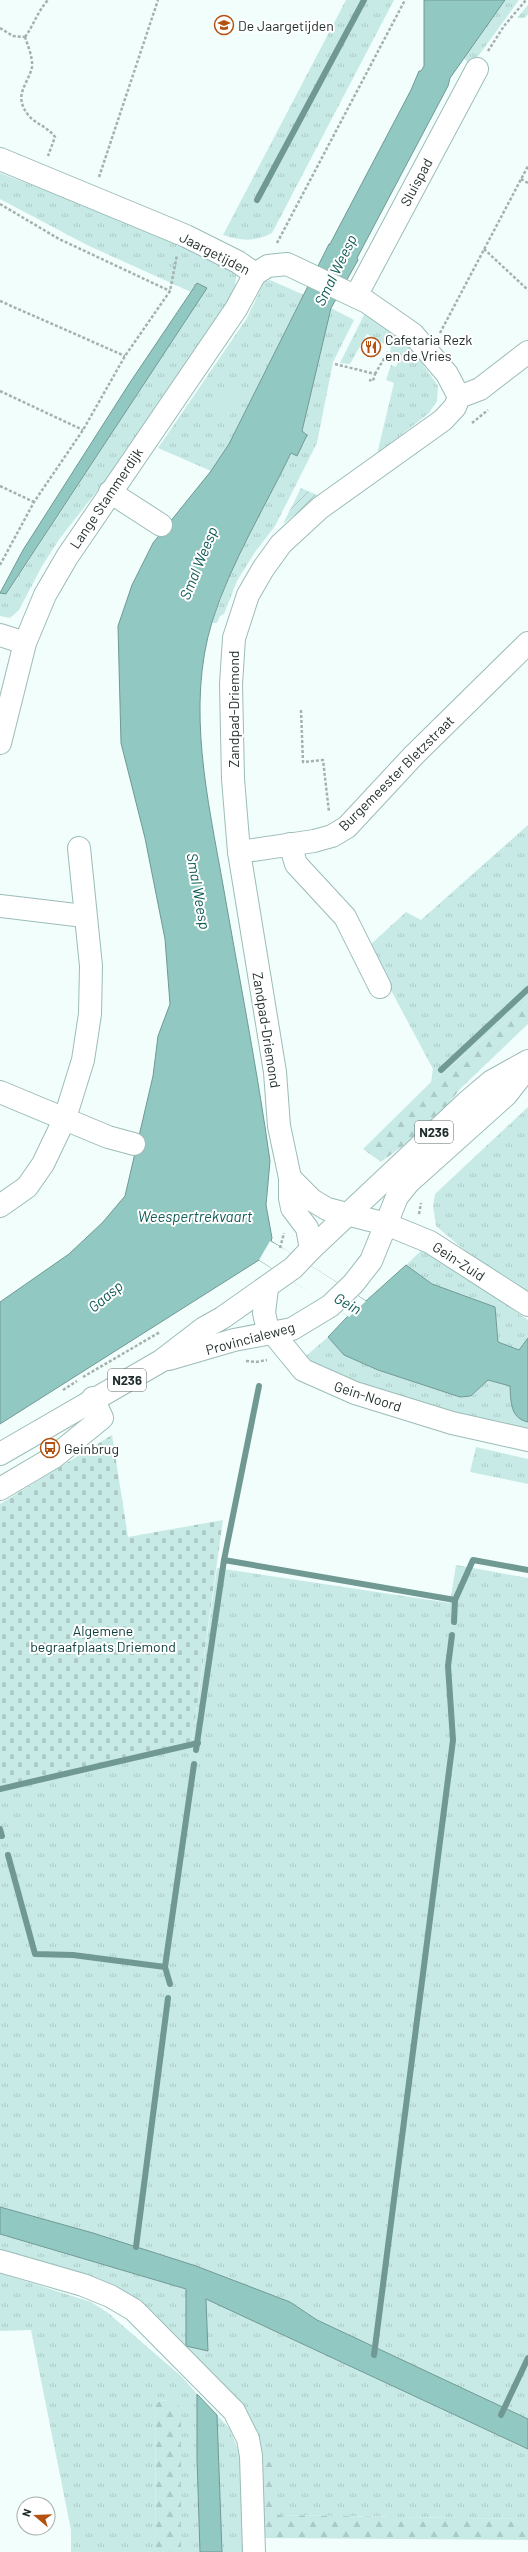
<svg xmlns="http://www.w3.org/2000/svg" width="528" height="2552" viewBox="0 0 528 2552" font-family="Barlow,sans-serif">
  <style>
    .grass { fill: url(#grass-tufts) }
    .forest { fill: url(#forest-firs) }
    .cemetery { fill: url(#cemetery-stones) }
    .garden { fill: url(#garden-furrows) }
    .pitch { fill: #c8eae6 }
    .water { fill: #92c8c2; stroke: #709994 }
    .pier { fill: #f1fefc }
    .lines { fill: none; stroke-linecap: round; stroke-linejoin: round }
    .stream { stroke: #709994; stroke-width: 6 }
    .minor-casing { stroke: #9cbcb8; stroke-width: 24 }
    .major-casing { stroke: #9cbcb8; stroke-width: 24 }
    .path { stroke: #a4b1af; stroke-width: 2.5; stroke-dasharray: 3 2; stroke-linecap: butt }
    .minor { stroke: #fff; stroke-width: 22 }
    .major { stroke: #fff; stroke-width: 22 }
    .labels { text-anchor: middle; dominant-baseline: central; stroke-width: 4; stroke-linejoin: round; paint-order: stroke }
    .shield { fill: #fff; stroke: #626b6a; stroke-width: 1 }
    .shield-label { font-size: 13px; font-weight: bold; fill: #1f2c2a }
    .poi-label { font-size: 14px; fill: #1f2c2a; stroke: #fff; text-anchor: start }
    .street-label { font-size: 14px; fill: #1f2c2a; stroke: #fff }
    .park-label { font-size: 14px; fill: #0b3e3b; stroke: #fff }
    .water-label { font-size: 15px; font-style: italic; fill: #105c57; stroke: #fff }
  </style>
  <defs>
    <pattern id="grass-tufts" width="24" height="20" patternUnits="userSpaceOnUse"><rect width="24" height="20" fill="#c8eae6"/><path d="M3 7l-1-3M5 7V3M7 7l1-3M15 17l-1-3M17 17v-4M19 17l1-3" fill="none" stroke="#abc9c5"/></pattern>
    <pattern id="forest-firs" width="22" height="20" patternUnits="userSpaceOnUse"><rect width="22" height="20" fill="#c8eae6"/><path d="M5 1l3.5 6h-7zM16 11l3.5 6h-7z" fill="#abc9c5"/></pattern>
    <pattern id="cemetery-stones" width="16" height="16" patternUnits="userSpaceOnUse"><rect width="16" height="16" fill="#c8eae6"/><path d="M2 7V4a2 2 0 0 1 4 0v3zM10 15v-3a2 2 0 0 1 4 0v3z" fill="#abc9c5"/></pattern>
    <pattern id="garden-furrows" width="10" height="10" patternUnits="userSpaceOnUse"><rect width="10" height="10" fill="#c8eae6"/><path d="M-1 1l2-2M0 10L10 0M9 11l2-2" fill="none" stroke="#abc9c5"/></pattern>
  </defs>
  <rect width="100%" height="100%" fill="#f1fefc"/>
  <g class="grass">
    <path d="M 346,0 L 394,0 L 272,233 C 255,242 241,241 223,235 Z"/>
    <polygon points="505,0 519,0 471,66 464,58"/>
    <polygon points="528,5 528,14 525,18 517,18"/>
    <polygon points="0,173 198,249 237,272 234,293 131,448 60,538 42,566 19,610 10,618 0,616 0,593 7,594 207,288 197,283 191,292 87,245 0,199"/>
    <polygon points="270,280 304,295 229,444 211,471 158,448 247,318 264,282"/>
    <polygon points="331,308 354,320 333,362 317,443 275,526 255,552 237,581 224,614 220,616 217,623 212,623 237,555 292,452 297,455 307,434 302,432"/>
    <polygon points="365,313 408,343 438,386 437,401 429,413 377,454 394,383 386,380 391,365 396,367 400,358 390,352 391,348 367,334 350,364 340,363"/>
    <polygon points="528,825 528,1000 516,1013 431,1082 433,1069 368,947 406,912 421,920"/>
    <polygon points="528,1107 528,1304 436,1226 433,1206 435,1194"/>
    <polygon points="423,1249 528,1320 528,1338 519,1350 498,1342 495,1307 432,1284 406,1265"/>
    <path d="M 328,1337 L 344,1355 L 378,1370 L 460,1397 L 471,1397 L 488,1380 L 510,1386 C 511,1402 510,1418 528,1422 L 528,1429 L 493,1429 L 363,1386 L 309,1364 L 306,1356 Z"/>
    <polygon points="476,1447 528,1459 528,1484 470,1472"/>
    <polygon points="456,1565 528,1578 528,2419 317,2320 290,2302 196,2266 93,2233 0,2207 0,1787 192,1741 217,1568 450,1603"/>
    <polygon points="0,2234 186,2289 528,2449 528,2519 275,2515 254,2463 253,2447 148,2323 0,2256"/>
    <polygon points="0,2273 91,2302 107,2312 182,2377 197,2394 197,2458 200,2552 181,2552 181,2421 167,2400 156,2402 155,2552 71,2552 71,2530 31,2330 0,2331"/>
    <polygon points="217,2415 230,2429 240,2455 245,2552 222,2552"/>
  </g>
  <g class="forest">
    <polygon points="528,1000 528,1024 461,1088 431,1125 381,1162 363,1149 431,1082 516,1013"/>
    <polygon points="167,2400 178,2402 181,2421 181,2552 155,2552 156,2402"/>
    <polygon points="274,2462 275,2515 528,2519 528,2540 258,2538 254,2463"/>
  </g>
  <polygon class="cemetery" points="112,1435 128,1537 223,1520 192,1741 0,1787 0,1504"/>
  <polygon class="garden" points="301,488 319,496 283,524"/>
  <polygon class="pitch" points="228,385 242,392 227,421 213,413"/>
  <g class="water">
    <path d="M 424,0 L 505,0 L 450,78 L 448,86 L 357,258 L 358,260 L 331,308 L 302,431 L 307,435 L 297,456 L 291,453 C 264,509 231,562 212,622 C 186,707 208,800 223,885 C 239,977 257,1068 270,1161 L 266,1205 L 272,1238 L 271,1241 L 366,1301 L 406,1265 L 432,1284 L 495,1307 L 498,1342 L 519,1350 L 528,1338 L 528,1422 C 510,1418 511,1402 510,1386 L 488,1380 L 471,1396 L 460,1397 L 378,1370 L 344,1355 L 328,1337 L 348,1316 L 259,1260 L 0,1424 L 0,1302 L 69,1254 L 103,1222 L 125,1196 L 153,1076 L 158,1036 L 170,1004 L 165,939 L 145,838 L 121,743 L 118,626 L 132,585 L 153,543 L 211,471 L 229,444 L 329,244 L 330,244 L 411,90 L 419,71 L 421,71 L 424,66 Z"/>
    <polygon points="197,283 207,288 6,594 0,593 23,550 129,384"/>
    <polygon points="0,2207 93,2233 196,2266 290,2302 317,2320 528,2419 528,2449 206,2299 208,2351 186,2346 186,2289 0,2234"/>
    <polygon points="197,2394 217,2415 222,2552 200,2552 197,2458"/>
  </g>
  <polygon class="pier" points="270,1241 288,1251 366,1301 349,1317 330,1306 259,1260"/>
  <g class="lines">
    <g class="stream">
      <polyline points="257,200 364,0"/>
      <polyline points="441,1070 528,989"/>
      <polyline points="224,1560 455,1600"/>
      <polyline points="454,1622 455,1600 473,1560 528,1570"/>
      <polyline points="196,1750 224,1560 259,1386"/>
      <polyline points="0,1789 198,1743"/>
      <polyline points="0,1829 2,1836"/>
      <polyline points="8,1855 35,1954 73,1955 165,1967"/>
      <polyline points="170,1984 165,1967 194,1764"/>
      <polyline points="136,2247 168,1998"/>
      <polyline points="374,2355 453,1740 448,1666 452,1635"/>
      <polyline points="501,2415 528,2358"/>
    </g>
    <defs>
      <g id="minor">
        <polyline points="0,159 186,236 238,262 255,274"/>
        <polyline points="255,274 268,266 287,264 367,302 413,334 447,374 459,397"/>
        <polyline points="356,296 477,69"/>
        <polyline points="110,492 161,525"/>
        <polyline points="0,635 25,643"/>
        <polyline points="0,743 25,643 45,595 67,557 236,309 255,274"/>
        <polyline points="290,844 296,864 345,917 380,987"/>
        <polyline points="239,852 314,841 332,836 347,827 414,755 528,643"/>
        <polyline points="0,906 84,916"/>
        <polyline points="0,1092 108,1137 134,1144"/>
        <polyline points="290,1178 312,1200 327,1209 386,1224 430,1242 528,1305"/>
        <polyline points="0,1206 27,1187 43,1164 65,1118 83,1060 90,1014 91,966 79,848"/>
        <polyline points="311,1249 307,1228 292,1208 290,1198 290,1178 279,1126 275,1072 239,852 233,779 231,684 234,638 248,595 263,569 281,544 320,508 443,420 455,407 459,397 480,389 528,352"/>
        <polyline points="267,1288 264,1313 267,1326 303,1370 355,1393 452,1423 528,1440"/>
        <polyline points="0,1489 54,1457 102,1418 93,1398"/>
        <polyline points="0,2261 83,2285 110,2296 134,2310 234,2411 248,2439 251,2456 254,2552"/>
      </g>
      <g id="major">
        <polyline points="169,1359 234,1340 292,1329 330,1306 353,1284 371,1261 397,1197 409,1182 506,1095 528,1067"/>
        <polyline points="0,1454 161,1361 204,1328 222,1318 293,1268 311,1249 466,1103 492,1081 528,1061"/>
      </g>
    </defs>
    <use href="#minor" class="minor-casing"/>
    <use href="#major" class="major-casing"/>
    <g class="path">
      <polyline points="0,28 13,36 25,37"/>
      <path d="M 25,37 C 28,46 33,58 32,67 C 28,85 12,95 29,116 C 36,124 48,127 55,137 L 48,156"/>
      <path d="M 25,37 C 34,25 37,12 48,0"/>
      <polyline points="488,51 504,26 526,0"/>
      <polyline points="99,177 158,0"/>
      <polyline points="521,179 528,183"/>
      <polyline points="0,204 59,239 170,291"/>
      <polyline points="277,243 405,0"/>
      <polyline points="484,249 528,290"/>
      <polyline points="0,301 125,356"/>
      <polyline points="440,333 528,166"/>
      <polyline points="335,364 375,374 373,381 369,380"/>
      <polyline points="375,374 388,352"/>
      <polyline points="0,391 83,430"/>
      <polyline points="472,423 488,410"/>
      <polyline points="0,486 34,502"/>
      <polyline points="0,565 34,502 83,430 125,356 170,291 177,255"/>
      <polyline points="301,710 303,762 323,760 329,812"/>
      <polyline points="419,1214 421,1203"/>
      <polyline points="280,1248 284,1233"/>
      <polyline points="246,1361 256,1362 267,1360"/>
      <polyline points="83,1377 160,1332"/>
      <polyline points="63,1390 77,1381"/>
    </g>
    <use href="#minor" class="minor"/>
    <use href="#major" class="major"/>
  </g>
  <defs>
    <symbol id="school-ring" viewBox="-11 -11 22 22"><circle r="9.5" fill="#fff" stroke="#b35111" stroke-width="1.5"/><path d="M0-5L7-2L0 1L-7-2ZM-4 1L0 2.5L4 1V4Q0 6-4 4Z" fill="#b35111"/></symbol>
    <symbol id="restaurant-ring" viewBox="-11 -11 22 22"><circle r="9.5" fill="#fff" stroke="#b35111" stroke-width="1.5"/><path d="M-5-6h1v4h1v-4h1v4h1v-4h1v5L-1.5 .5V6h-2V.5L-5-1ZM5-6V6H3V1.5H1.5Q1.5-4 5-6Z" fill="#b35111"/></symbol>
    <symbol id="bus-ring" viewBox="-11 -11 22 22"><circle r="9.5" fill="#fff" stroke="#b35111" stroke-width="1.5"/><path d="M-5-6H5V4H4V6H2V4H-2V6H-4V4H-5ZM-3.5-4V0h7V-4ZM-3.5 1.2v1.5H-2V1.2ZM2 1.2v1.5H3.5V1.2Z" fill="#b35111"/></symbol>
  </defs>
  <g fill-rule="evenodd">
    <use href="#school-ring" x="213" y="14" width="22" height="22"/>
    <use href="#restaurant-ring" x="360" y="336" width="22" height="22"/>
    <use href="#bus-ring" x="39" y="1437" width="22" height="22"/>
  </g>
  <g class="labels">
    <g class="shield">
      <rect x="415" y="1121" width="38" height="22" rx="3"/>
      <rect x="108" y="1369" width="38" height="22" rx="3"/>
    </g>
    <g class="shield-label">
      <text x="434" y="1132">N236</text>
      <text x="127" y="1380">N236</text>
    </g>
    <g class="poi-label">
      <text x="238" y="25">De Jaargetijden</text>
      <text x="385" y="339">Cafetaria Rezk<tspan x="385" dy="16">en de Vries</tspan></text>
      <text x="64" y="1448">Geinbrug</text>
    </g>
    <g class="street-label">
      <text transform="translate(416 182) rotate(-62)">Sluispad</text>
      <text transform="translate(215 253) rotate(27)">Jaargetijden</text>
      <text transform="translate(106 498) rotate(-56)">Lange Stammerdijk</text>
      <text transform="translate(233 709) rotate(-90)">Zandpad-Driemond</text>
      <text transform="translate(396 773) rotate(-45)">Burgemeester Bletzstraat</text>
      <text transform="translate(267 1030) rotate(81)">Zandpad-Driemond</text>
      <text transform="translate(459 1261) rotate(33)">Gein-Zuid</text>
      <text transform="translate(250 1338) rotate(-15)">Provincialeweg</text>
      <text transform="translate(368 1396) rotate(18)">Gein-Noord</text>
    </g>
    <g class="park-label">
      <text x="103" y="1630">Algemene<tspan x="103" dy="16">begraafplaats Driemond</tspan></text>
    </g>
    <g class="water-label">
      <text transform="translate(335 270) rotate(-64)">Smal Weesp</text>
      <text transform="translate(198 563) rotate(-68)">Smal Weesp</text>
      <text transform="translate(199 891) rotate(80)">Smal Weesp</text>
      <text x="195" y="1216">Weespertrekvaart</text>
      <text transform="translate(105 1296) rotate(-40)">Gaasp</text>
      <text transform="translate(348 1303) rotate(30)">Gein</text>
    </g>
  </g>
  <g transform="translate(36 2516) rotate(289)"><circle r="19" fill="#ffffff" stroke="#a5abaa"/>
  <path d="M0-3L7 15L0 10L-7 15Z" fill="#b35111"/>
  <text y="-6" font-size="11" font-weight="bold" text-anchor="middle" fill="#1f2c2a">N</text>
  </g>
</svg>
